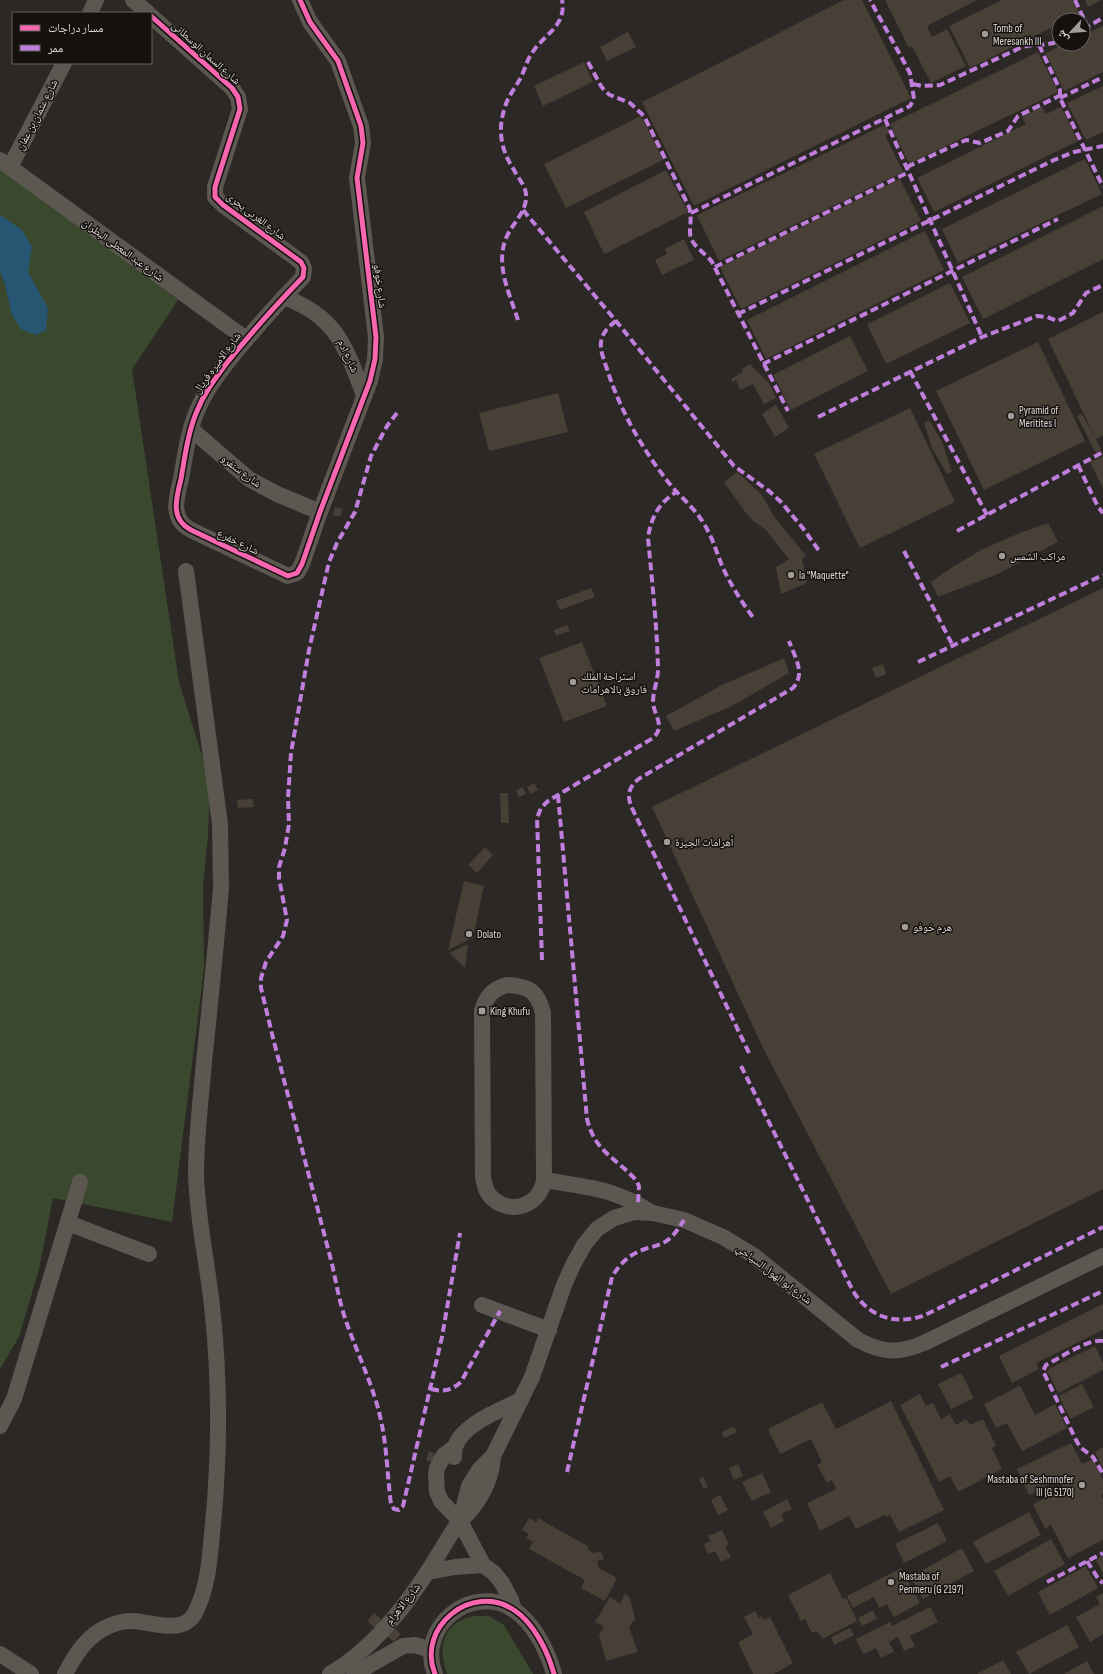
<svg xmlns="http://www.w3.org/2000/svg" width="1103" height="1674" viewBox="0 0 1103 1674" font-family="'Sofia Sans Condensed','Noto Naskh Arabic',sans-serif">
  <style>
    .green { fill: #3a492e }
    .water { fill: #265671 }
    .building { fill: #483f37 }
    .lines { fill: none; stroke-linecap: round; stroke-linejoin: round }
    .minor { stroke: #5c5751; stroke-width: 16 }
    .quiet { stroke: #c07fdc; stroke-width: 4; stroke-dasharray: 8 4; stroke-linecap: butt }
    .cycleway-casing { stroke: #14110f; stroke-width: 8 }
    .cycleway { stroke: #f766af; stroke-width: 5 }
    .poi-dot { fill: #a09c99; stroke: #14110f; stroke-width: 1.5 }
    .labels { text-anchor: middle; dominant-baseline: central; stroke-width: 3; stroke-linejoin: round; paint-order: stroke }
    .poi-label { font-size: 11px; fill: #dfdbd7; stroke: #14110f; text-anchor: start }
    .street-label { font-size: 11px; fill: #dfdbd7; stroke: #14110f }
  </style>
  <rect width="100%" height="100%" fill="#2b2825"/>
  <g class="green">
    <polygon points="0,163 178,300 132,369 179,682 210,781 208,836 203,884 204,969 172,1222 53,1198 39,1269 19,1337 0,1369"/>
    <path d="M 474,1616 L 489,1616 L 504,1625 L 533,1674 L 447,1674 C 437,1647 443,1622 474,1616 Z"/>
  </g>
  <polygon class="water" points="0,215 22,230 32,247 28,272 48,308 46,330 36,335 21,329 12,315 5,285 0,271"/>
  <g class="building">
    <polygon points="844,0 862,0 911,98 694,206 642,102"/>
    <polygon points="885,0 977,0 927,26 932,37 947,29 966,66 931,83 912,46 909,48"/>
    <polygon points="1002,0 1073,0 1080,14 1068,20 1059,20 1059,24 970,68 949,26"/>
    <polygon points="1085,0 1101,0 1088,7"/>
    <polygon points="1103,26 1103,72 1064,91 1046,53 1064,44 1083,44 1083,35"/>
    <polygon points="628,32 636,47 607,61 600,47"/>
    <polygon points="1038,52 1058,92 909,164 890,124"/>
    <polygon points="584,62 593,82 543,106 534,86"/>
    <polygon points="1103,86 1103,132 1086,140 1067,103"/>
    <polygon points="1042,107 1046,114 1061,107 1078,141 934,212 917,178 1026,124 1022,117"/>
    <polygon points="641,116 663,160 566,208 544,164"/>
    <polygon points="886,124 890,133 885,135 903,172 719,261 697,215"/>
    <polygon points="1085,159 1102,194 958,263 942,229"/>
    <polygon points="666,170 688,212 604,254 584,212"/>
    <polygon points="900,179 921,221 741,309 720,267"/>
    <polygon points="1103,206 1103,259 983,319 962,277"/>
    <polygon points="925,231 944,270 766,359 747,320"/>
    <polygon points="684,239 694,260 662,275 655,260 667,254 665,249"/>
    <polygon points="950,283 970,323 886,364 867,324"/>
    <polygon points="1103,312 1103,435 1096,439 1101,450 1096,453 1077,416 1082,414 1094,435 1048,339"/>
    <polygon points="850,336 868,371 791,410 773,375"/>
    <polygon points="1038,342 1085,441 984,490 936,391"/>
    <polygon points="750,364 769,383 776,398 764,404 753,384 740,390 736,380 733,382 731,379 743,372 742,369"/>
    <polygon points="558,393 568,432 489,451 479,413"/>
    <polygon points="776,404 789,428 775,437 762,414"/>
    <polygon points="910,408 955,502 860,548 814,454"/>
    <polygon points="929,420 942,442 952,472 947,474 932,448 924,423"/>
    <polygon points="1103,456 1103,489 1090,462"/>
    <polygon points="737,472 761,494 774,516 806,556 802,559 807,583 781,594 776,567 789,559 766,530 753,521 745,512 724,482"/>
    <polygon points="335,507 343,509 340,517 333,515"/>
    <polygon points="1048,523 1058,542 998,574 938,597 931,582 954,566 983,549 1020,533"/>
    <polygon points="591,588 595,597 560,610 556,601"/>
    <polygon points="1103,588 1103,1189 891,1294 762,1046 652,807"/>
    <polygon points="567,625 570,631 556,636 554,630"/>
    <polygon points="582,642 607,706 564,722 539,658"/>
    <polygon points="784,658 789,673 732,706 674,731 666,716 720,686"/>
    <polygon points="883,664 886,674 876,678 872,668"/>
    <polygon points="534,783 538,790 530,794 527,787"/>
    <polygon points="523,787 526,794 519,797 516,790"/>
    <polygon points="500,793 508,793 509,823 501,823"/>
    <polygon points="253,799 254,807 238,808 237,800"/>
    <polygon points="485,847 493,855 477,873 468,865"/>
    <polygon points="464,881 484,886 473,938 448,950"/>
    <polygon points="468,944 465,968 449,953"/>
    <polygon points="1103,1304 1103,1330 1036,1363 1039,1369 1012,1383 999,1356"/>
    <polygon points="1095,1346 1103,1363 1103,1370 1058,1393 1047,1370"/>
    <polygon points="961,1373 974,1398 951,1409 938,1384"/>
    <polygon points="1082,1384 1094,1407 1070,1419 1059,1396"/>
    <polygon points="1020,1386 1035,1415 1055,1404 1067,1428 1022,1451 1007,1423 996,1428 984,1404"/>
    <polygon points="920,1394 926,1406 933,1403 941,1419 950,1414 956,1425 966,1419 970,1425 983,1419 996,1446 992,1448 1002,1469 958,1492 950,1476 939,1482 900,1405"/>
    <polygon points="891,1401 944,1510 899,1532 890,1515 886,1517 885,1515 856,1529 849,1516 820,1531 807,1503 836,1489 832,1480 827,1483 817,1465 822,1462 811,1439 780,1454 768,1429 822,1402 836,1429"/>
    <polygon points="734,1426 737,1432 724,1438 722,1432"/>
    <polygon points="1071,1443 1082,1464 1093,1459 1103,1480 1103,1494 1101,1495 1103,1499 1103,1540 1068,1558 1051,1525 1045,1529 1033,1504 1064,1490 1059,1480 1029,1495 1017,1469"/>
    <polygon points="1103,1447 1103,1469 1095,1452"/>
    <polygon points="429,1451 436,1454 433,1463 426,1460"/>
    <polygon points="738,1464 743,1476 734,1480 729,1468"/>
    <polygon points="762,1473 771,1492 752,1501 742,1482"/>
    <polygon points="703,1477 708,1487 704,1489 699,1479"/>
    <polygon points="720,1495 728,1510 718,1515 711,1500"/>
    <polygon points="787,1499 792,1509 781,1514 784,1521 771,1528 763,1512"/>
    <polygon points="1029,1512 1041,1535 986,1564 973,1542"/>
    <polygon points="529,1518 536,1522 538,1518 589,1547 588,1550 594,1553 601,1551 604,1559 597,1561 599,1568 617,1578 605,1601 581,1588 585,1580 529,1549 533,1542 526,1538 529,1534 522,1530"/>
    <polygon points="938,1523 947,1541 904,1563 895,1544"/>
    <polygon points="722,1530 729,1545 725,1546 731,1557 721,1562 715,1551 708,1554 704,1544 711,1541 708,1536"/>
    <polygon points="1051,1539 1065,1564 1008,1596 994,1571"/>
    <polygon points="962,1548 974,1571 923,1599 910,1577"/>
    <polygon points="1103,1556 1103,1574 1096,1560"/>
    <polygon points="1086,1566 1098,1588 1050,1615 1038,1592"/>
    <polygon points="901,1568 920,1603 894,1617 887,1604 879,1608 874,1597 853,1608 847,1596"/>
    <polygon points="830,1573 843,1599 846,1598 857,1621 822,1639 817,1631 812,1633 805,1619 801,1621 788,1595"/>
    <polygon points="625,1593 630,1598 635,1619 629,1627 638,1652 606,1661 599,1635 604,1627 595,1622 610,1597 620,1604"/>
    <polygon points="1103,1593 1103,1634 1090,1642 1076,1617 1100,1604 1096,1597"/>
    <polygon points="930,1607 938,1622 910,1636 915,1646 904,1651 898,1637 889,1642 894,1652 881,1658 876,1648 863,1654 856,1639 890,1622 892,1626"/>
    <polygon points="873,1610 877,1619 862,1626 858,1618"/>
    <polygon points="755,1611 759,1618 762,1616 764,1620 770,1617 793,1663 774,1674 753,1674 738,1642 753,1634 744,1617"/>
    <polygon points="374,1613 382,1620 375,1628 367,1621"/>
    <polygon points="1067,1625 1079,1647 1029,1674 1016,1652"/>
    <polygon points="393,1627 401,1634 394,1642 386,1635"/>
    <polygon points="850,1628 854,1635 834,1645 831,1637"/>
    <polygon points="1003,1660 1011,1674 977,1674"/>
    <polygon points="1087,1661 1094,1674 1064,1674"/>
  </g>
  <g class="lines">
    <g class="minor">
      <polyline points="133,0 148,13"/>
      <polyline points="90,13 96,0"/>
      <path d="M 151,16 L 232,88 L 238,97 L 240,109 L 215,187 L 215,197 L 223,205 L 301,262 L 304,268 L 303,277 C 276,305 250,334 226,364 C 215,379 204,393 197,411 C 188,432 185,456 181,479 C 176,499 170,519 191,530 L 288,576 L 297,573 L 302,564 L 320,512 L 370,381 L 375,359 L 376,337 L 357,178 L 363,143 L 361,126 L 338,61 L 310,22 L 300,0"/>
      <polyline points="0,160 246,339"/>
      <polyline points="10,167 64,63"/>
      <path d="M 284,297 C 337,317 345,346 364,395"/>
      <polyline points="191,429 249,479 277,494 320,512"/>
      <path d="M 507,985 C 528,986 538,991 543,1013 L 544,1180 C 540,1206 510,1216 491,1197 C 486,1192 484,1184 483,1177 L 482,1011 C 486,996 493,989 507,985 Z"/>
      <path d="M 544,1180 C 586,1187 615,1188 652,1213"/>
      <polyline points="68,1223 149,1254"/>
      <polyline points="482,1305 549,1330"/>
      <polyline points="0,1426 14,1399 80,1182"/>
      <polyline points="455,1447 444,1455 437,1468 436,1475 437,1492 441,1501 460,1521 483,1565 494,1573 502,1583 511,1600 514,1610"/>
      <path d="M 454,1457 C 454,1454 454,1450 455,1447 C 462,1424 501,1410 521,1400"/>
      <path d="M 460,1521 L 469,1486 L 479,1470 L 493,1456 L 532,1377 L 564,1285 L 573,1265 L 584,1245 L 597,1229 L 614,1218 L 634,1212 L 653,1213 L 684,1220 L 723,1237 L 753,1255 L 858,1340 C 883,1353 898,1354 924,1343 L 1103,1256"/>
      <polyline points="428,1572 455,1567 483,1565"/>
      <polyline points="0,1654 31,1674"/>
      <path d="M 65,1674 C 75,1655 88,1634 109,1626 C 116,1623 124,1621 131,1621 C 152,1621 184,1637 196,1611 C 209,1585 210,1553 213,1524 C 220,1451 220,1379 212,1306 C 207,1261 197,1218 196,1173 C 196,1136 201,1099 204,1062 C 210,1004 216,946 221,888 L 220,824 L 186,571"/>
      <path d="M 330,1674 C 371,1650 403,1610 428,1571 C 439,1555 448,1537 459,1522 C 462,1518 467,1515 470,1511 C 483,1495 492,1477 493,1456"/>
      <polyline points="354,1674 403,1646 415,1645 431,1650"/>
      <path d="M 435,1674 C 416,1627 472,1582 514,1610 C 534,1623 548,1652 554,1674"/>
    </g>
    <g class="quiet">
      <polyline points="1075,0 1087,26"/>
      <polyline points="1083,29 1103,18"/>
      <polyline points="1039,45 1060,90 1060,98 1103,187"/>
      <path d="M 588,62 L 601,86 L 605,91 L 610,95 L 630,103 L 644,116 L 689,207 C 692,216 690,223 690,232 C 690,246 705,252 712,262 L 788,411"/>
      <path d="M 913,84 L 922,86 L 940,85 L 1020,48 C 1033,43 1046,47 1059,41"/>
      <polyline points="1060,98 1103,77"/>
      <polyline points="885,119 982,337"/>
      <polyline points="907,167 966,140 980,143 1008,131 1018,116 1059,96"/>
      <polyline points="523,210 616,321 734,466 769,491 781,502 802,527 820,552"/>
      <polyline points="691,213 910,106 914,99 910,73 870,0"/>
      <polyline points="715,267 909,172"/>
      <polyline points="738,314 1054,160 1074,152 1103,146"/>
      <path d="M 518,320 C 510,295 496,267 505,241 C 510,225 528,212 526,194 C 525,185 518,178 514,170 C 501,150 497,130 505,107 C 508,96 516,87 521,77 C 525,69 527,60 532,53 C 544,34 567,26 562,0"/>
      <path d="M 616,321 C 609,326 602,333 601,342 C 600,351 604,360 607,369 C 620,410 642,449 669,483 C 680,497 695,508 704,524 C 713,538 717,554 723,568 C 732,587 743,604 755,620"/>
      <polyline points="763,364 1058,219"/>
      <polyline points="910,371 987,515"/>
      <path d="M 397,413 L 387,426 L 371,456 L 355,512 L 337,543 L 329,562 L 309,650 L 291,753 L 288,798 L 289,824 L 285,848 L 279,867 L 279,878 L 287,920 L 283,936 L 266,962 L 261,978 L 261,988 L 273,1038 L 332,1264 C 336,1282 339,1300 345,1318 C 356,1351 372,1382 380,1416 C 387,1445 387,1474 391,1504 L 394,1509 L 399,1510 L 403,1506 L 442,1337 L 460,1233"/>
      <polyline points="818,417 982,337 1037,316 1047,317 1057,321 1062,319 1073,313 1086,293 1103,285"/>
      <polyline points="1078,465 1098,507 1103,513"/>
      <polyline points="957,531 1103,452"/>
      <polyline points="904,551 953,646"/>
      <polyline points="918,662 1103,575"/>
      <path d="M 558,795 L 587,1119 C 595,1152 615,1157 636,1180 L 639,1186 L 638,1203"/>
      <path d="M 542,960 L 537,818 L 541,808 L 548,801 L 653,738 C 666,726 654,716 653,702 C 653,691 658,680 658,669 C 657,625 652,581 648,538 C 651,517 659,503 676,492"/>
      <path d="M 749,1053 L 632,808 C 626,795 629,786 640,778 L 793,688 C 806,673 795,658 789,641"/>
      <path d="M 741,1066 L 853,1291 C 869,1317 896,1326 925,1315 L 1103,1227"/>
      <path d="M 1103,1341 C 1089,1338 1060,1358 1046,1365 L 1043,1371 L 1076,1440 L 1080,1447 L 1093,1457 L 1103,1474"/>
      <polyline points="941,1367 1103,1291"/>
      <path d="M 431,1389 C 443,1392 451,1391 461,1382 L 500,1311"/>
      <path d="M 567,1472 L 612,1277 C 620,1263 630,1254 645,1249 C 651,1247 657,1246 663,1243 C 673,1238 678,1229 684,1220"/>
      <polyline points="1087,1561 1099,1580 1103,1583"/>
      <polyline points="1047,1582 1103,1553"/>
    </g>
    <defs>
      <g id="cycleway">
        <path d="M 151,16 L 232,88 L 238,97 L 240,109 L 215,187 L 215,197 L 223,205 L 301,262 L 304,268 L 303,277 C 276,305 250,334 226,364 C 215,379 204,393 197,411 C 188,432 185,456 181,479 C 176,499 170,519 191,530 L 288,576 L 297,573 L 302,564 L 320,512 L 370,381 L 375,359 L 376,337 L 357,178 L 363,143 L 361,126 L 338,61 L 310,22 L 300,0"/>
        <path d="M 435,1674 C 416,1627 472,1582 514,1610 C 534,1623 548,1652 554,1674"/>
      </g>
    </defs>
    <use href="#cycleway" class="cycleway-casing"/>
    <use href="#cycleway" class="cycleway"/>
  </g>
  <g class="poi-dot">
    <circle cx="985" cy="34" r="4"/>
    <circle cx="1011" cy="416" r="4"/>
    <circle cx="1002" cy="556" r="4"/>
    <circle cx="791" cy="575" r="4"/>
    <circle cx="573" cy="682" r="4"/>
    <circle cx="667" cy="842" r="4"/>
    <circle cx="905" cy="927" r="4"/>
    <circle cx="469" cy="934" r="4"/>
    <rect x="478" y="1007" width="8" height="8" rx="2"/>
    <circle cx="1082" cy="1485" r="4"/>
    <circle cx="891" cy="1582" r="4"/>
  </g>
  <g class="labels">
    <g class="poi-label">
      <text x="993" y="28">Tomb of<tspan x="993" dy="13">Meresankh III</tspan></text>
      <text x="1019" y="410">Pyramid of<tspan x="1019" dy="13">Meritites I</tspan></text>
      <text x="1010" y="556">مراكب الشمس</text>
      <text x="799" y="575">la "Maquette"</text>
      <text x="581" y="676">استراحة الملك<tspan x="581" dy="13">فاروق بالاهرامات</tspan></text>
      <text x="675" y="842">أهرامات الجيزة</text>
      <text x="913" y="927">هرم خوفو</text>
      <text x="477" y="934">Dolato</text>
      <text x="490" y="1011">King Khufu</text>
      <text x="1074" y="1479" text-anchor="end">Mastaba of Seshmnofer<tspan x="1074" dy="13">III (G 5170)</tspan></text>
      <text x="899" y="1576">Mastaba of<tspan x="899" dy="13">Penmeru (G 2197)</tspan></text>
    </g>
    <g class="street-label">
      <text transform="translate(206 53) rotate(42)">شارع السمان الوسطانى</text>
      <text transform="translate(37 115) rotate(-63)">شارع عثمان بن عفان</text>
      <text transform="translate(256 216) rotate(37)">شارع الغربى بحرى</text>
      <text transform="translate(123 250) rotate(36)">شارع عبد المعطى البطران</text>
      <text transform="translate(380 286) rotate(83)">شارع خوفو</text>
      <text transform="translate(348 356) rotate(65)">شارع ادم</text>
      <text transform="translate(217 363) rotate(-54)">شارع الاميره فريال</text>
      <text transform="translate(241 471) rotate(37)">شارع سنفرو</text>
      <text transform="translate(238 542) rotate(26)">شارع خفرع</text>
      <text transform="translate(774 1274) rotate(37)">شارع ابو الهول السياحي</text>
      <text transform="translate(403 1604) rotate(-52)">شارع الاهرام</text>
    </g>
  </g>
  <rect x="12" y="12" width="140" height="52" fill="#14110f" stroke="#65625f"/>
  <rect x="20" y="25" width="20" height="6" fill="#f766af" stroke="#65625f"/>
  <text x="48" y="32" font-size="12" fill="#dfdbd7">مسار دراجات</text>
  <rect x="20" y="45" width="20" height="6" fill="#c07fdc" stroke="#65625f"/>
  <text x="48" y="52" font-size="12" fill="#dfdbd7">ممر</text>
  <g transform="translate(1071 32) rotate(244)"><circle r="19" fill="#14110f" stroke="#65625f"/>
  <path d="M0-3L7 15L0 10L-7 15Z" fill="#a09c99"/>
  <text y="-6" font-size="11" font-weight="bold" text-anchor="middle" fill="#dfdbd7">ش</text>
  </g>
</svg>
